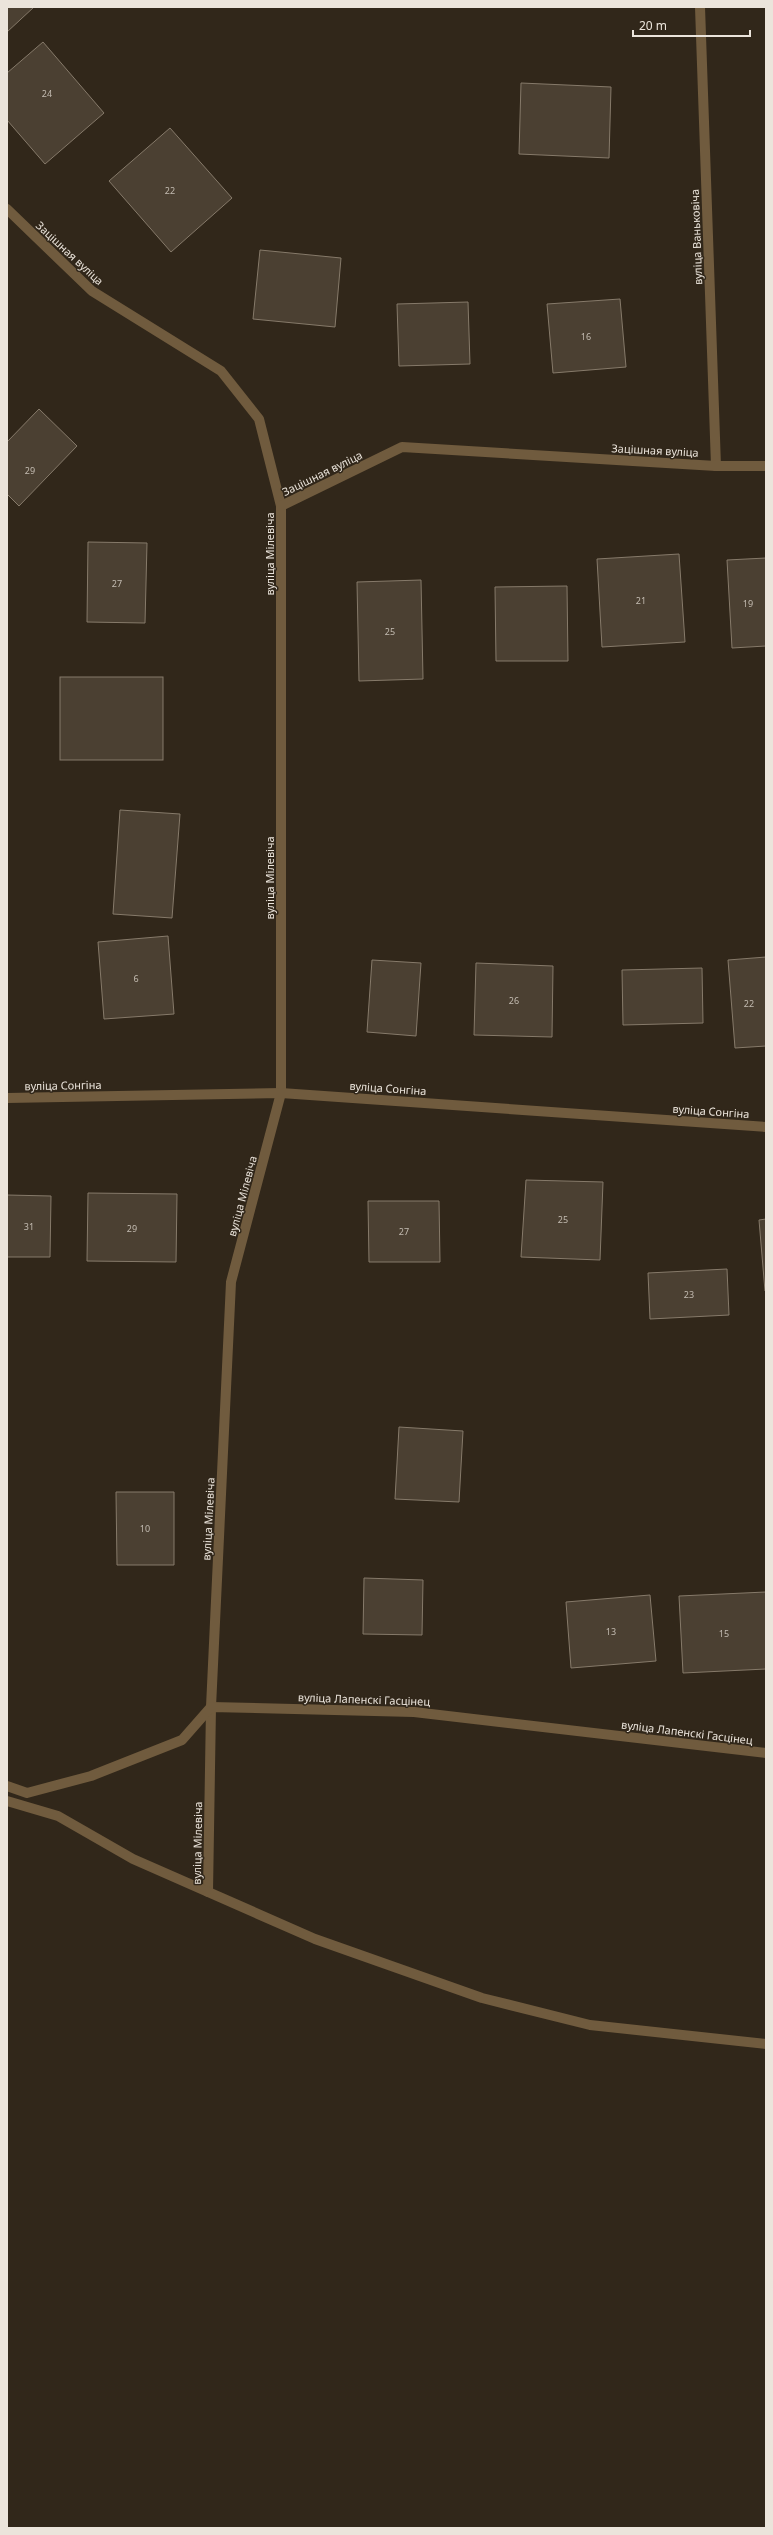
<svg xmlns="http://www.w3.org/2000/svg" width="773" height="2535" viewBox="0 0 773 2535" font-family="'Noto Sans',sans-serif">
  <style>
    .building { fill: #4b4032; stroke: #867a6a }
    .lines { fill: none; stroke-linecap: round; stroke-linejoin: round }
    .minor { stroke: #705b3e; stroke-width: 10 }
    .labels { text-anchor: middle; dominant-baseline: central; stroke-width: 3; stroke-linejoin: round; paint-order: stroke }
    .number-label { font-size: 9px; fill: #c3bbb1 }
    .street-label { font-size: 11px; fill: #ebe4db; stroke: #31271a }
  </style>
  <rect width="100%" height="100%" fill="#31271a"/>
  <g class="building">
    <polygon points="7,7 34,7 7,32"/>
    <polygon points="43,42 104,113 45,164 7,120 7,73"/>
    <polygon points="521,83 611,87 609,158 519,154"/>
    <polygon points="170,128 232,198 171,252 109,181"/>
    <polygon points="260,250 341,258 335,327 253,319"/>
    <polygon points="620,299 626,367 553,373 547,304"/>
    <polygon points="468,302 470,364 399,366 397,304"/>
    <polygon points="39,409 77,446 19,506 7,494 7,442"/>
    <polygon points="88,542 147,543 145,623 87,622"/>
    <polygon points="679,554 685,642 602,647 597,559"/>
    <polygon points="766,558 766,646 732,648 727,560"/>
    <polygon points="421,580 423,679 359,681 357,582"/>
    <polygon points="567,586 568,661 496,661 495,587"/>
    <rect x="60" y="677" width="103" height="83"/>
    <polygon points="120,810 180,814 172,918 113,914"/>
    <polygon points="168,936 174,1014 104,1019 98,942"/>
    <polygon points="766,957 766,1046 735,1048 728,960"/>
    <polygon points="372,960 421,963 416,1036 367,1032"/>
    <polygon points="476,963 553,966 552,1037 474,1035"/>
    <polygon points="702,968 703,1023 623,1025 622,970"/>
    <polygon points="526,1180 603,1182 600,1260 521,1257"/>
    <polygon points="88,1193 177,1194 176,1262 87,1261"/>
    <polygon points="7,1195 51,1196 50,1257 7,1257"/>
    <polygon points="368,1201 439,1201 440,1262 369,1262"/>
    <polygon points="766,1219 766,1291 765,1291 759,1220"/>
    <polygon points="727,1269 729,1315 650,1319 648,1273"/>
    <polygon points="399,1427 463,1431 459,1502 395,1499"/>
    <polygon points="116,1492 174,1492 174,1565 117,1565"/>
    <polygon points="364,1578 423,1580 422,1635 363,1634"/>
    <polygon points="766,1592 766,1669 683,1673 679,1596"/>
    <polygon points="650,1595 656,1661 571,1668 566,1602"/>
  </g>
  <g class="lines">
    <g class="minor">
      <polyline points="700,7 716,466"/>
      <polyline points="7,209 92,291 221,371 259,419 281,506 281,1093 231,1282 211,1707 208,1892"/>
      <polyline points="281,506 402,447 716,466 766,466"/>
      <polyline points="7,1098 281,1093 766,1127"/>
      <polyline points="7,1786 27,1793 91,1776 182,1740 211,1707 414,1712 766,1753"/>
      <polyline points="7,1801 58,1816 133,1859 315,1939 482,1998 590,2025 766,2044"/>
    </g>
  </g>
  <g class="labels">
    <g class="number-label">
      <text x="47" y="93">24</text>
      <text x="170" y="190">22</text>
      <text x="586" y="336">16</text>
      <text x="30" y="470">29</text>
      <text x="117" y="583">27</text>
      <text x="641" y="600">21</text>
      <text x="748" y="603">19</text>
      <text x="390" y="631">25</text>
      <text x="136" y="978">6</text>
      <text x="514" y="1000">26</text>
      <text x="749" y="1003">22</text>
      <text x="563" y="1219">25</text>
      <text x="29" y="1226">31</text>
      <text x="132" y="1228">29</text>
      <text x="404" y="1231">27</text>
      <text x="689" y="1294">23</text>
      <text x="145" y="1528">10</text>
      <text x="611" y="1631">13</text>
      <text x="724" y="1633">15</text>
    </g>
    <g class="street-label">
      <text transform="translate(696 237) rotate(-92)">вуліца Ваньковіча</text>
      <text transform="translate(70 253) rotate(43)">Зацішная вуліца</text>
      <text transform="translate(655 450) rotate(3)">Зацішная вуліца</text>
      <text transform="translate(322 473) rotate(-26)">Зацішная вуліца</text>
      <text transform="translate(269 554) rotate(-90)">вуліца Мілевіча</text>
      <text transform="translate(269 878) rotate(-90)">вуліца Мілевіча</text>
      <text transform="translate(63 1085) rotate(-1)">вуліца Сонгіна</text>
      <text transform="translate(388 1088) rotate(4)">вуліца Сонгіна</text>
      <text transform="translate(711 1111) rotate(4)">вуліца Сонгіна</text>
      <text transform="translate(242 1196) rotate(-75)">вуліца Мілевіча</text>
      <text transform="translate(208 1519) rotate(-87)">вуліца Мілевіча</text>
      <text transform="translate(364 1699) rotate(2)">вуліца Лапенскі Гасцінец</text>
      <text transform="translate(687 1732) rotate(7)">вуліца Лапенскі Гасцінец</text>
      <text transform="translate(197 1843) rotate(-89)">вуліца Мілевіча</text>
    </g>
  </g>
  <rect width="773" height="2535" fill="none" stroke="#ebe4db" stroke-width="16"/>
  <path d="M633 30v6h117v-6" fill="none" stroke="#ebe4db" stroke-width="2"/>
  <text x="639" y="30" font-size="12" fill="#ebe4db" stroke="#31271a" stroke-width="3" paint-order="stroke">20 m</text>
</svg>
